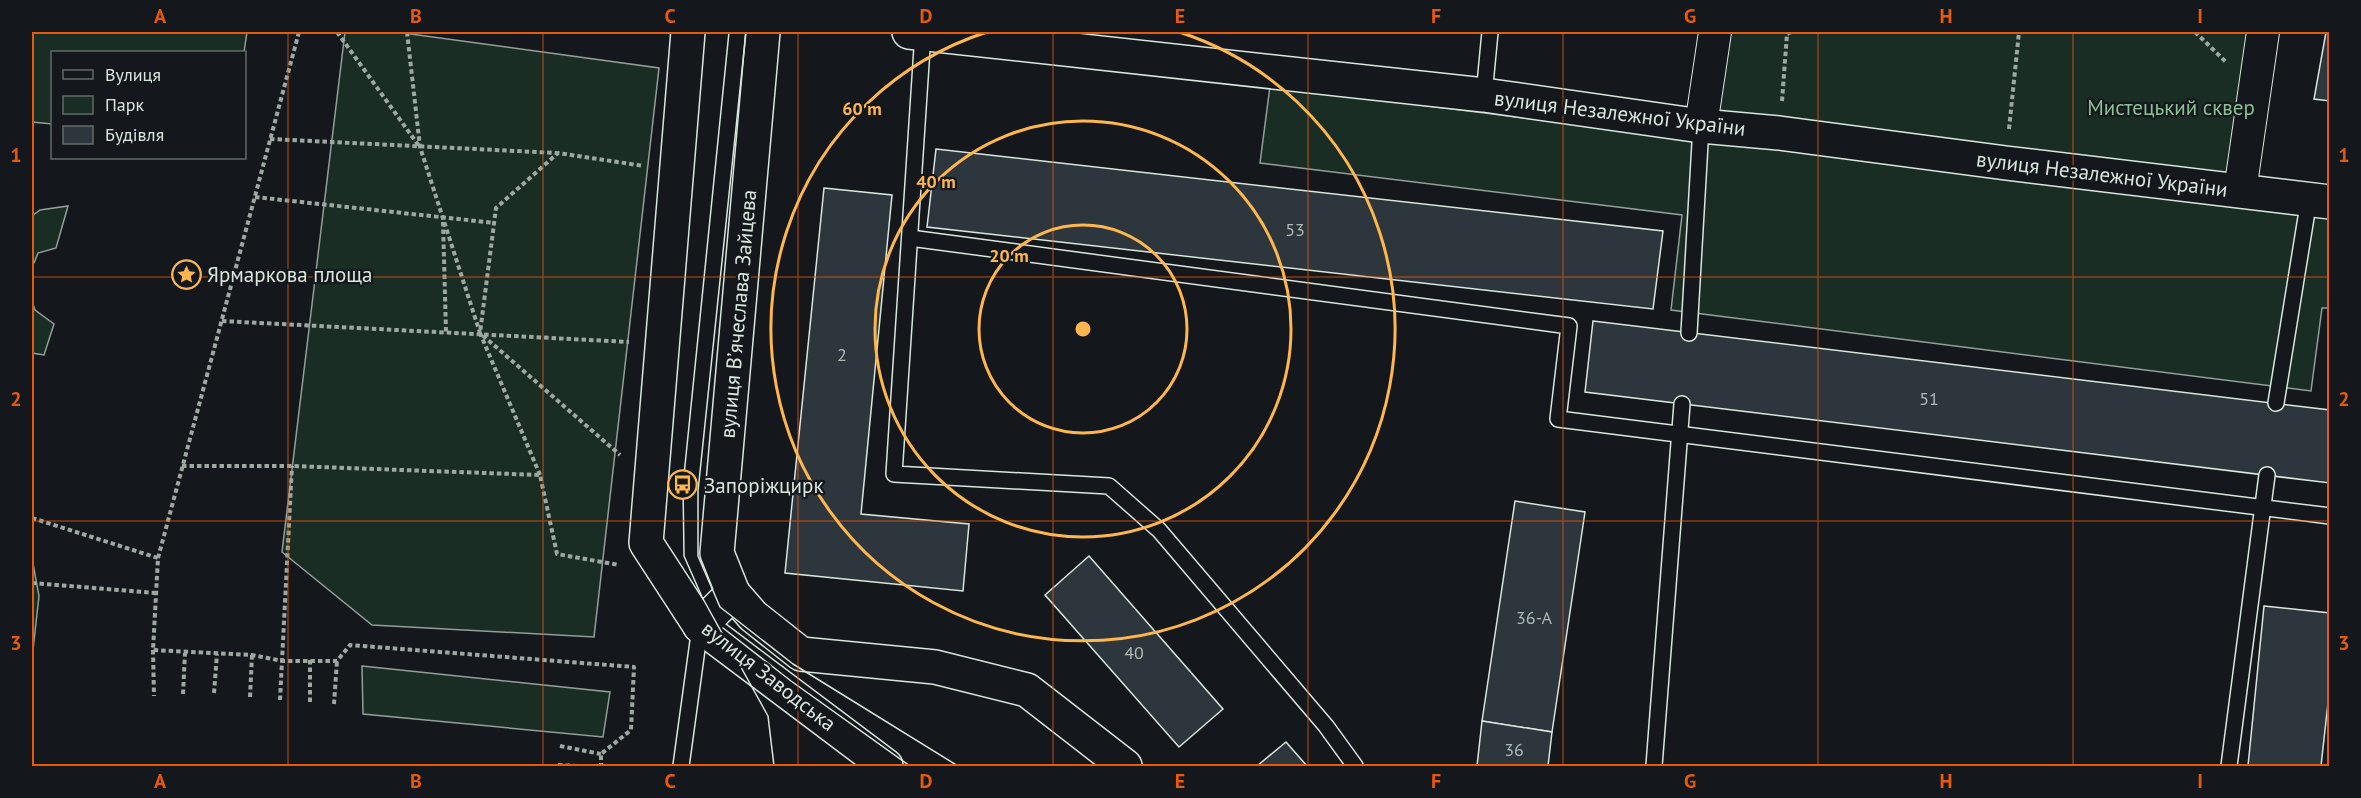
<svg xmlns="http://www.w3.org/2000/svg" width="2361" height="798" viewBox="0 0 2361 798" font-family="'PT Sans',sans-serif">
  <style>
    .green { fill: #1a2d24; stroke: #939e99; stroke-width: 1.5 }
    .building { fill: #2c363c; stroke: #d8e6dc; stroke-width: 1.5 }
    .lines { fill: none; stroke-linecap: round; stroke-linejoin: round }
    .service-casing { stroke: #d8e6dc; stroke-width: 18 }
    .minor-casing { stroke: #d8e6dc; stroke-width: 34 }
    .tertiary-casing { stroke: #d8e6dc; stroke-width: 36 }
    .secondary-casing { stroke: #d8e6dc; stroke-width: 36 }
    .path { stroke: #9da8a2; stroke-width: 4; stroke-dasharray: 4.5 3; stroke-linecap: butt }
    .service { stroke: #14181c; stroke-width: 15 }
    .minor { stroke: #14181c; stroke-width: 32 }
    .tertiary { stroke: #14181c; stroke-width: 33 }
    .secondary { stroke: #14181c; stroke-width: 33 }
    .tram { stroke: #d8e6dc; stroke-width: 1.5 }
    .grid { fill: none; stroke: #e8590c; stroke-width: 1.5; stroke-opacity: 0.55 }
    .ring { fill: none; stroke: #ffb74d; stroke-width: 3 }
    .labels { text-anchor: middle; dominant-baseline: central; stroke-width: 4.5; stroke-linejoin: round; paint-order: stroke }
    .number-label { font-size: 18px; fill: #adbab4 }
    .park-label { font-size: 21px; fill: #8ac095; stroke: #14181c }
    .street-label { font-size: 21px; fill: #d8e6dc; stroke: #14181c }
    .poi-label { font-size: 21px; fill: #d8e6dc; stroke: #14181c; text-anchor: start }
    .centre { fill: #ffb74d; stroke: #14181c; stroke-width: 3 }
    .ring-label { font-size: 18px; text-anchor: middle; font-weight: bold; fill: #ffb74d; stroke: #14181c; stroke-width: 4.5; stroke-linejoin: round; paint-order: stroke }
    .neatline { fill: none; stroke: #e8590c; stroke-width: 2 }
    .grid-label { font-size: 20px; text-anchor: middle; font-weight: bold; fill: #e8590c }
  </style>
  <rect width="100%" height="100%" fill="#14181c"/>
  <g class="green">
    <polygon points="32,32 247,32 244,52 52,52 52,124 32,122"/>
    <polygon points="345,32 396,32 659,68 594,637 372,625 282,552"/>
    <polygon points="1715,32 2263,32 2240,191 1701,126"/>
    <polygon points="1270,86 2329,219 2329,308 2322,308 2311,391 1671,310 1682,215 1260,163"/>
    <polygon points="68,206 56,248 38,253 34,263 32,263 32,216 40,210"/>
    <polygon points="32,301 35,310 54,324 44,355 32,353"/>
    <polygon points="32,558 39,596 32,659"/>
    <polygon points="362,666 610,692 603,737 363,714"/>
  </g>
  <g class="building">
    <polygon points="2326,32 2330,32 2330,101 2314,99"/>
    <polygon points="936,149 1663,231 1653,309 927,227"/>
    <polygon points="824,188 892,195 861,514 969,524 963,591 785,573"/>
    <polygon points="1593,321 2330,410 2330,483 1585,392"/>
    <polygon points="1515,501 1585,512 1552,732 1482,721"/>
    <polygon points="1089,556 1223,709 1179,747 1045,595"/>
    <polygon points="2264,606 2330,613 2330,685 2321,766 2248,766"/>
    <polygon points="1482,721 1552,732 1548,766 1477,766"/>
    <polygon points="1286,742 1307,766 1257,766"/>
  </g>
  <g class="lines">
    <defs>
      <g id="service">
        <polyline points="923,33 894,474 1109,486 1159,530 1326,726 1355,766"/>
        <polyline points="1484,95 1490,32"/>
        <polyline points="910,238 1569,326 1558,419 2330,516"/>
        <polyline points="1689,333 1701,126"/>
        <polyline points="2276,403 2309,199"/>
        <polyline points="681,766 700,627"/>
        <polyline points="1654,766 1682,404"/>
        <polyline points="2229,766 2267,475"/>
      </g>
      <g id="minor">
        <polyline points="1701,126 1715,32"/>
        <polyline points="2240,191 2263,32"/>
      </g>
      <g id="tertiary">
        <polyline points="909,32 1484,95 1701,126 1779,133 2006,163 2330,202"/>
        <polyline points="733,593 753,616 801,654 935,667 1027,690 1125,766"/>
      </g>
      <g id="secondary">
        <polyline points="688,32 646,543 700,626 886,766"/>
        <polyline points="700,626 733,593 717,553 763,32"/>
      </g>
    </defs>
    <use href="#service" class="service-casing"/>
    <use href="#minor" class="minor-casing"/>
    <use href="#tertiary" class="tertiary-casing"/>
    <use href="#secondary" class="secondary-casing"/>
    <g class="path">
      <polyline points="337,32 419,146"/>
      <polyline points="407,32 420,147 480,333 620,455"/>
      <polyline points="2195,32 2226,62"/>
      <polyline points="1782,101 1787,34 1791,32"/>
      <polyline points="2009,129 2019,32"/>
      <polyline points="270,139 557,153"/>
      <polyline points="255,197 495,223"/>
      <polyline points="443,222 446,332"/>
      <polyline points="222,321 629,342"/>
      <polyline points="182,466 292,466 540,475 557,554 619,565"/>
      <polyline points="540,475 480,333 496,208 558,153 644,166"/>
      <polyline points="32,518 158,558 153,650 252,655 283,661 337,661 350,645 634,667 631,730 601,754 601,766"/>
      <polyline points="158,558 299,32"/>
      <polyline points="32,583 156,593"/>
      <polyline points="153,650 154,696"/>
      <polyline points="310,660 310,703"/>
      <polyline points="214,693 217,654"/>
      <polyline points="183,694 185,653"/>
      <polyline points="250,697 252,655"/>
      <polyline points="280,700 292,466"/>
      <polyline points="334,704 337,661"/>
      <polyline points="560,746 601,754"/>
      <polyline points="558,765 578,766"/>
    </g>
    <use href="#service" class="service"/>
    <use href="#minor" class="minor"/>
    <use href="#tertiary" class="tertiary"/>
    <use href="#secondary" class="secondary"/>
    <g class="tram">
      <polyline points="729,32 683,485 684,556 702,597 768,716 774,766"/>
      <polyline points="746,32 698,491 698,556 720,607 793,664 958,766"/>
      <polyline points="723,628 791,681 910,766"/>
    </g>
  </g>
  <path class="grid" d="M 288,32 L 288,766M 543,32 L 543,766M 798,32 L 798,766M 1053,32 L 1053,766M 1308,32 L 1308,766M 1563,32 L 1563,766M 1818,32 L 1818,766M 2073,32 L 2073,766M 32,277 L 2330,277M 32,521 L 2330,521"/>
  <g class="ring">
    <circle cx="1083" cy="329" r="104"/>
    <circle cx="1083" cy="329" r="208"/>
    <path d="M1179 32A312 312 0 1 1 987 32"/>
  </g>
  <defs>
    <symbol id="sight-ring" viewBox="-11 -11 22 22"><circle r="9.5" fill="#14181c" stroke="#ffb74d" stroke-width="1.5"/><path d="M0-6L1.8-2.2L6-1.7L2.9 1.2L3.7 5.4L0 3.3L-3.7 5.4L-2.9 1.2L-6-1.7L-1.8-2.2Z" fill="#ffb74d"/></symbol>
    <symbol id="bus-ring" viewBox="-11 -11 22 22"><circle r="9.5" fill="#14181c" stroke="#ffb74d" stroke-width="1.5"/><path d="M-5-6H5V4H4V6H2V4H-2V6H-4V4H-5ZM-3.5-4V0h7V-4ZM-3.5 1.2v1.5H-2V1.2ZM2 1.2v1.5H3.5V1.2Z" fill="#ffb74d"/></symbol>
  </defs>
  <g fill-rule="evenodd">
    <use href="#sight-ring" x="170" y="258" width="33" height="33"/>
    <use href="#bus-ring" x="666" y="468" width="33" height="33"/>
  </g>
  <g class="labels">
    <g class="number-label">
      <text x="1295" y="229">53</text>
      <text x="842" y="354">2</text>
      <text x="1929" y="398">51</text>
      <text x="1534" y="617">36-А</text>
      <text x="1134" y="652">40</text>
      <text x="1514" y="749">36</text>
    </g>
    <g class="park-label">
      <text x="2171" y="107">Мистецький сквер</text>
    </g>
    <g class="street-label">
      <text transform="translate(1620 113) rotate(7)">вулиця Незалежної України</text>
      <text transform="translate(2102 174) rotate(7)">вулиця Незалежної України</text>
      <text transform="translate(738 314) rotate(-85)">вулиця Вʼячеслава Зайцева</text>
      <text transform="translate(769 676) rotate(38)">вулиця Заводська</text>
    </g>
    <g class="poi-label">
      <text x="207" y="274">Ярмаркова площа</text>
      <text x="704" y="485">Запоріжцирк</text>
    </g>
  </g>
  <circle cx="1083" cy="329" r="9" class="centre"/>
  <g class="ring-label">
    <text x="862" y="115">60 m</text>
    <text x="936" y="188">40 m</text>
    <text x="1009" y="262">20 m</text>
  </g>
  <rect width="2361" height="798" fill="none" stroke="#14181c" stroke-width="66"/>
  <rect x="51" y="51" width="195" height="108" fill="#14181c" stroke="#626a69" stroke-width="1.5"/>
  <rect x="63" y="70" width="30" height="9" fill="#14181c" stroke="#626a69" stroke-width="1.5"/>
  <text x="105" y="81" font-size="18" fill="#d8e6dc">Вулиця</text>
  <rect x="63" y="96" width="30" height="18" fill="#1a2d24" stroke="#626a69" stroke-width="1.5"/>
  <text x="105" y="111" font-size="18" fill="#d8e6dc">Парк</text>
  <rect x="63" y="126" width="30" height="18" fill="#2c363c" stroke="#626a69" stroke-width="1.5"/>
  <text x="105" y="141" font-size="18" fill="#d8e6dc">Будівля</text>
  <rect x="33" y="33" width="2295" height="732" class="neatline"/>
  <g class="grid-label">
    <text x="160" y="23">A</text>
    <text x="416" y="23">B</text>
    <text x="670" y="23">C</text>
    <text x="926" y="23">D</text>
    <text x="1180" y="23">E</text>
    <text x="1436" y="23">F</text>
    <text x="1690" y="23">G</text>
    <text x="1946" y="23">H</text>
    <text x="2200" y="23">I</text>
    <text x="16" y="162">1</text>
    <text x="2344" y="162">1</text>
    <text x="16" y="406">2</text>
    <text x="2344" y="406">2</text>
    <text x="16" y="650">3</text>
    <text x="2344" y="650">3</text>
    <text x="160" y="788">A</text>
    <text x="416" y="788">B</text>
    <text x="670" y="788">C</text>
    <text x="926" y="788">D</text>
    <text x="1180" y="788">E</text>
    <text x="1436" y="788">F</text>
    <text x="1690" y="788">G</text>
    <text x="1946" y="788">H</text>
    <text x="2200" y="788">I</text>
  </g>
</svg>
